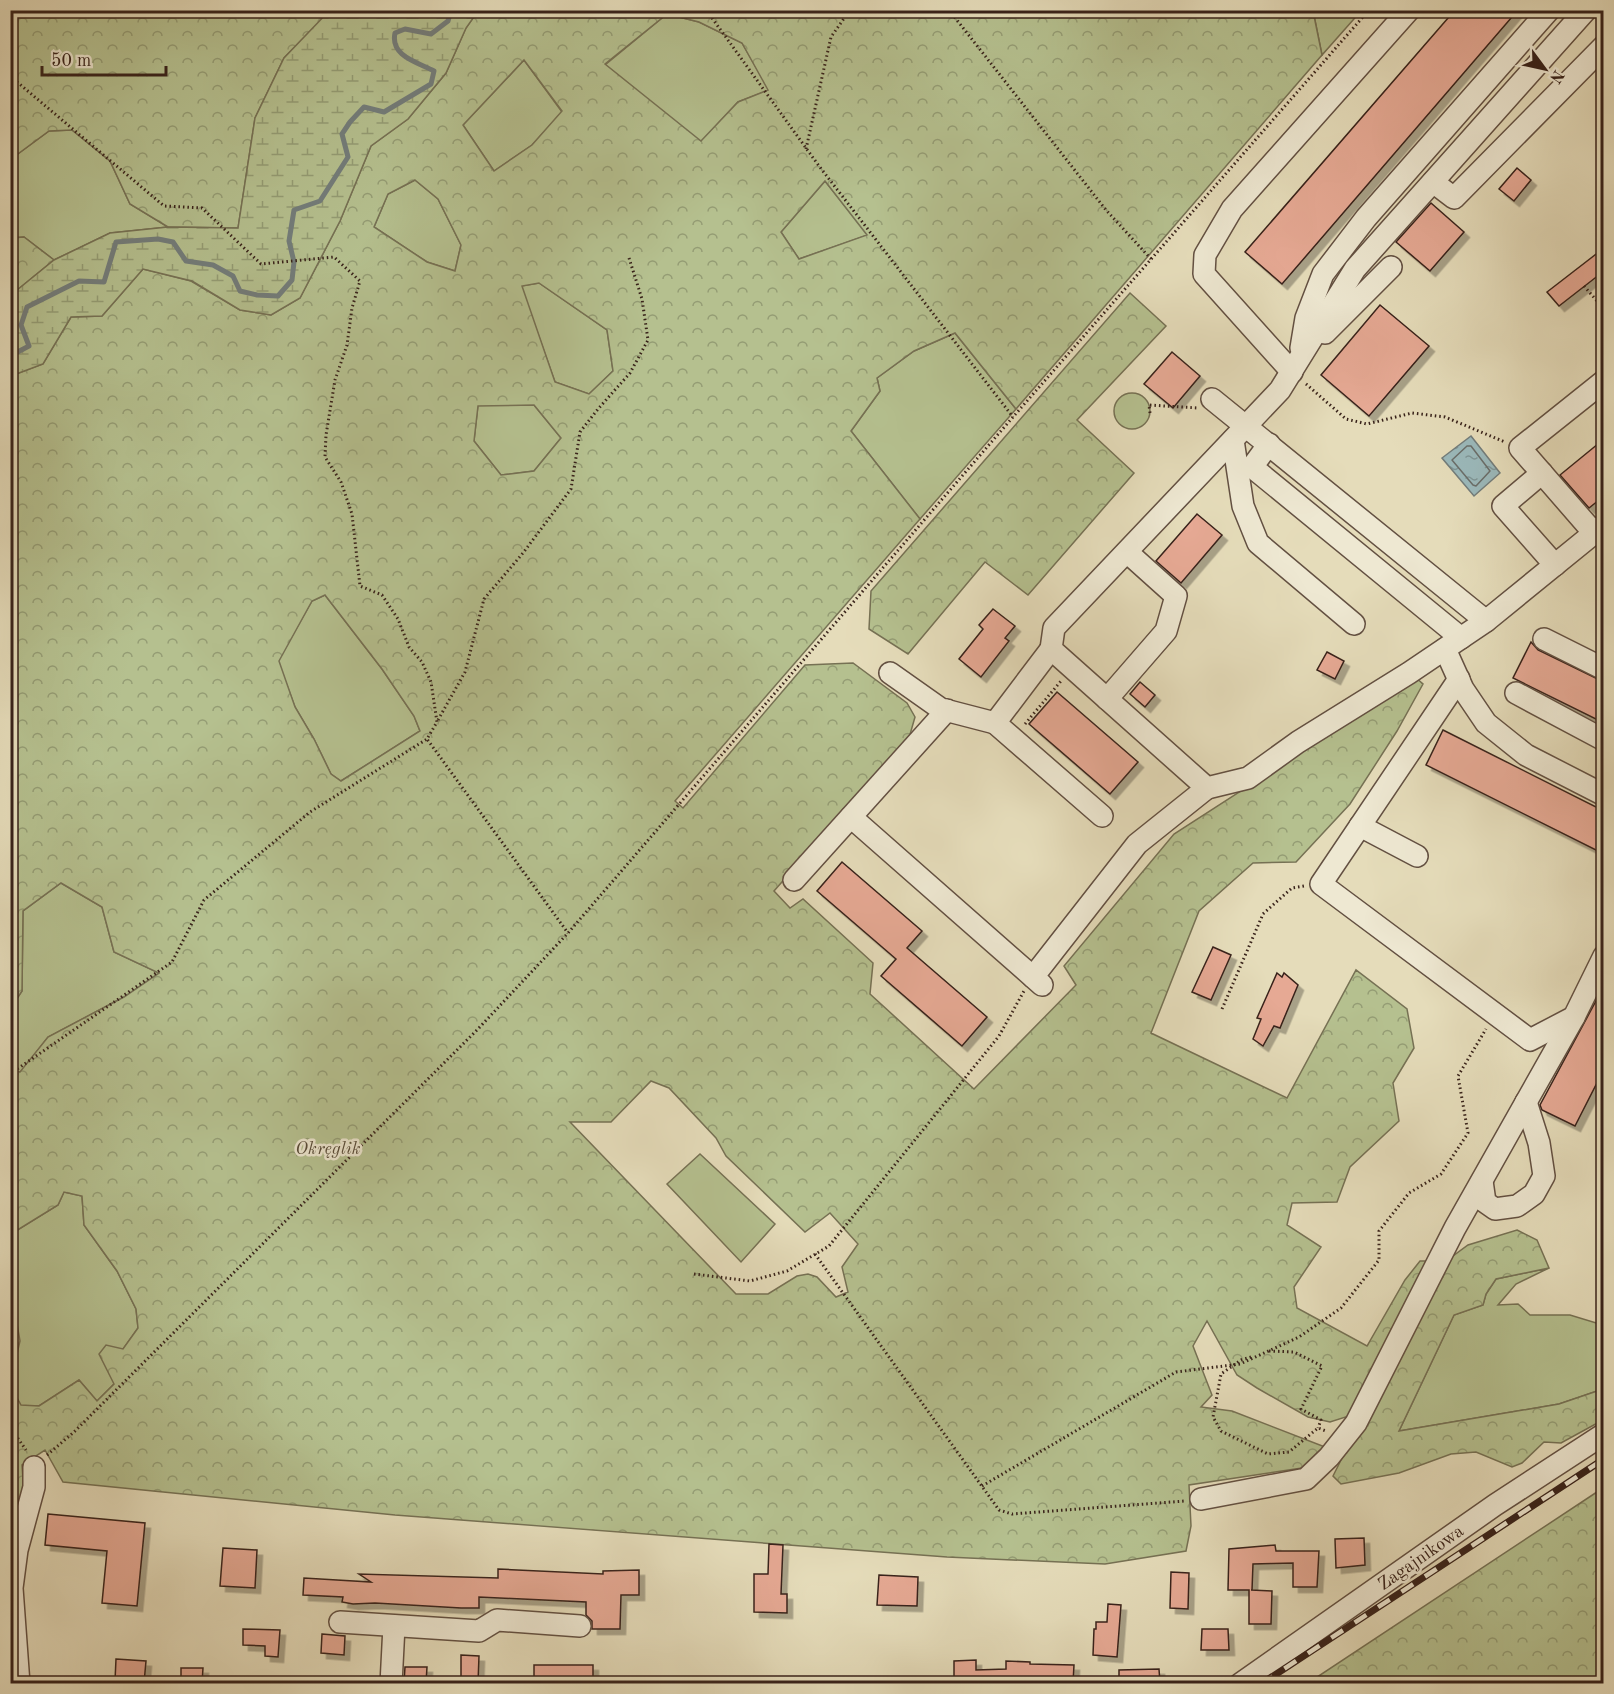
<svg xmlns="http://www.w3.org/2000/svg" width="1614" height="1694" viewBox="0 0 1614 1694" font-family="'Old Standard TT',serif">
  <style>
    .green { fill: #b5c08f; stroke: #767154; stroke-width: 1.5 }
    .forest { fill: url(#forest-crowns); stroke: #767154; stroke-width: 1.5; fill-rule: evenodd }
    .wetland { fill: url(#wetland-marsh); stroke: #767154; stroke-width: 1.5 }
    .water { fill: url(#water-ripples); stroke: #737d7b; stroke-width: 1.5 }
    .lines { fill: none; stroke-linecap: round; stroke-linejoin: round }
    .shore { stroke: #6a6e6a; stroke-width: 1.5 }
    .stream { stroke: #737d7b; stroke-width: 5 }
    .building { fill: #e6a994; stroke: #38221a; stroke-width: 1.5; filter: url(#shadow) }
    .minor-casing { stroke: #635042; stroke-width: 24 }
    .path { stroke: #38221a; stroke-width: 3; stroke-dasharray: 1.5 3; stroke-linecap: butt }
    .minor { stroke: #eee8d2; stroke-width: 21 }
    .rail-casing { stroke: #38221a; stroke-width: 7 }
    .rail { stroke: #eee8d2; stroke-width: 4.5; stroke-dasharray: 14; stroke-linecap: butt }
    .labels { text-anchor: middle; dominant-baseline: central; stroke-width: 5; stroke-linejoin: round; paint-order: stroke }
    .park-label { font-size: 18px; font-style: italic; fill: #574a37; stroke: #eee8d2 }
    .street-label { font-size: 18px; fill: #38221a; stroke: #eee8d2 }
  </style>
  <defs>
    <pattern id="forest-crowns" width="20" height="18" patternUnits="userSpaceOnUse" patternTransform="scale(1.5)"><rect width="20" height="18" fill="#b5c08f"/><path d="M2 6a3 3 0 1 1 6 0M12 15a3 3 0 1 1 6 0" fill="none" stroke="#949c74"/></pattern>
    <pattern id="wetland-marsh" width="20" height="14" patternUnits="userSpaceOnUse" patternTransform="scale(1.5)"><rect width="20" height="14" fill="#b5c08f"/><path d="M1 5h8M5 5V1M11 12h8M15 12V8" fill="none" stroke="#949c74"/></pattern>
    <pattern id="water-ripples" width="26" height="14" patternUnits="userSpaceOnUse" patternTransform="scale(1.5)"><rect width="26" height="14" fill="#9bb9bb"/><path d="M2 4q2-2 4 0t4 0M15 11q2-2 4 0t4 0" fill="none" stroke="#7f9697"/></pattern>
    <filter id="shadow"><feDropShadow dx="5.5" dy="5.5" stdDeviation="0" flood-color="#0004"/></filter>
  </defs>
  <rect width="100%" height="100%" fill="#e5dcba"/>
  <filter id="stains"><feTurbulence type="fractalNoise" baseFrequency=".00333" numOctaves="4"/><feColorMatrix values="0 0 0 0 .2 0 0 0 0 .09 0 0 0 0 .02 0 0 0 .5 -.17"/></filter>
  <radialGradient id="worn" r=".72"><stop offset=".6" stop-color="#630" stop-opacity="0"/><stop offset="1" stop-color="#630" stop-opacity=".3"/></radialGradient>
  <g class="green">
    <polygon points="1313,10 1361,11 1322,55"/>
    <polygon points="667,14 699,22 742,43 769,90 738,102 701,142 605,65"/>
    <polygon points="524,60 562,112 532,145 494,171 463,125"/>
    <polygon points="72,130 110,161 130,204 168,227 110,233 54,260 24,237 11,238 11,159 49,131"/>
    <polygon points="415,180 438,199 461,245 455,271 427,262 374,227 388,194"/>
    <polygon points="825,181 868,235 799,259 781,232"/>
    <polygon points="539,283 607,330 613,371 589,394 555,382 521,286"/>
    <polygon points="955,333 1016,409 920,519 851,431 880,391 877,378 914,351"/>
    <circle cx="1132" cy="411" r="18"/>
    <polygon points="478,405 534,405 561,438 534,471 501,475 474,441"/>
    <polygon points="325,595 382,669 414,716 420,731 341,781 331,774 314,739 295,707 278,661 312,601"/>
    <polygon points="61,883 102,907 114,952 159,973 124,997 48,1037 20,1073 11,1070 10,1008 22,991 23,911"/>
    <polygon points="700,1154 775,1224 741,1262 667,1184"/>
    <polygon points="64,1192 82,1196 84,1225 117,1271 136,1309 138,1328 123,1349 114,1384 97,1401 79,1380 39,1406 21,1406 11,1387 11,1234 58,1205"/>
    <polygon points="1549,1268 1516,1284 1498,1305 1518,1304 1530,1315 1570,1315 1603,1325 1603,1389 1559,1404 1399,1431 1454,1315 1483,1305 1486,1294 1496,1279"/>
  </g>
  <g class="forest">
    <polygon points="11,11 330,11 284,58 255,118 238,228 168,227 130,204 110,161 72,130 49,131 11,159"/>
    <path d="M 478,11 L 1313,11 L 1322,55 L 1016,409 L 955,333 L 914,351 L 877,378 L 880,391 L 851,431 L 920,519 L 675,801 L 683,808 L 805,665 L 853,663 L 907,703 L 915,717 L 909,738 L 774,891 L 790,908 L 803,899 L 873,963 L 870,994 L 974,1089 L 1076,985 L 1064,966 L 1174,834 L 1416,678 L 1423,684 L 1397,731 L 1350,804 L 1296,862 L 1253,863 L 1199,911 L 1151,1033 L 1287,1098 L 1356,970 L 1407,1009 L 1414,1048 L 1393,1083 L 1399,1121 L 1350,1167 L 1337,1202 L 1292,1203 L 1287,1225 L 1321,1247 L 1294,1287 L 1297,1308 L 1367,1346 L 1405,1280 L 1420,1261 L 1434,1261 L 1349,1416 L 1330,1422 L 1308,1417 L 1257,1388 L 1237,1375 L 1207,1321 L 1193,1346 L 1212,1395 L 1201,1407 L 1232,1411 L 1325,1447 L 1322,1465 L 1189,1485 L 1191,1526 L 1186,1551 L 1105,1564 L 947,1557 L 395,1515 L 63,1482 L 45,1450 L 22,1465 L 24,1496 L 11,1557 L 11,1387 L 21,1405 L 39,1406 L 79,1380 L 97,1401 L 114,1384 L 99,1354 L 106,1345 L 123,1349 L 138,1328 L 136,1309 L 117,1271 L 84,1225 L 82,1196 L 64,1192 L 58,1205 L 11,1234 L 11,1070 L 20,1072 L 48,1037 L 124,997 L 159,973 L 114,952 L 102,907 L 61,883 L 23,911 L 22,991 L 11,1008 L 11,376 L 43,364 L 71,317 L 102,316 L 143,269 L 191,281 L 240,310 L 271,315 L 300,298 L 340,221 L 371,146 L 408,119 L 446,73 L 466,28 ZM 667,14 L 699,22 L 742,43 L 768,90 L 738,102 L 701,141 L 605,64 ZM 524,60 L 562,111 L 532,145 L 494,171 L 463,125 ZM 415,180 L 438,199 L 461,245 L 455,271 L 427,262 L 374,227 L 388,194 ZM 825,181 L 867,235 L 799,259 L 781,232 ZM 539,283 L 607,330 L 613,371 L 589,394 L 555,382 L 522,286 ZM 534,405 L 561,438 L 534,471 L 501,475 L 474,441 L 478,406 ZM 325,595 L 382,669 L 414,716 L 420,731 L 341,781 L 331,774 L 314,739 L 295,707 L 279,661 L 312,601 ZM 651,1081 L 669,1088 L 716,1138 L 726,1156 L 805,1232 L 830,1213 L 858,1244 L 842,1267 L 848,1292 L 836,1297 L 817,1277 L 808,1274 L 797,1276 L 768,1294 L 736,1294 L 570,1122 L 611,1122 Z"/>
    <polygon points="24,237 54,260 11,295 11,238"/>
    <polygon points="1130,293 1166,326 1077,420 1134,473 1028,595 985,562 908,654 869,629 871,591"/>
    <polygon points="1517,1230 1537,1240 1549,1268 1496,1279 1486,1294 1483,1305 1454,1315 1399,1431 1559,1404 1603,1389 1603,1420 1561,1443 1544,1442 1522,1463 1512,1467 1476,1452 1451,1454 1399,1473 1341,1484 1333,1476 1438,1267 1468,1245"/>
    <polygon points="11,1290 20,1341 11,1379"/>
    <polygon points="1603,1488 1603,1683 1308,1683"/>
  </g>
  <polygon class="wetland" points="330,10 478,11 466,28 446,73 408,119 371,146 340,221 300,298 271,315 240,310 192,281 143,269 102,316 71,317 43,364 11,376 11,295 54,260 110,233 168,227 238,228 255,118 284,58"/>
  <polygon class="water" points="1471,436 1500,473 1474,496 1442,458"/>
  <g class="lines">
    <polygon class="shore" points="1467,446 1471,446 1490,471 1476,486 1473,485 1452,460"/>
    <path class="stream" d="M 10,356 L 29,346 L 21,325 L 27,307 L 79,281 L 104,282 L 116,242 L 158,239 L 173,242 L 186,261 L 213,265 L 233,276 L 240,291 L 257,295 L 278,296 L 292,280 L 294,262 L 289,241 L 294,210 L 320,201 L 348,157 L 342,134 L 350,122 L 364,107 L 384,112 L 431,84 L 434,71 C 417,62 390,56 395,33 L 405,29 L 431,34 L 448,21 L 451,10"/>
  </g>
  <g class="building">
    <polygon points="1455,10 1518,10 1282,284 1245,252"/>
    <polygon points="1517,168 1531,180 1514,201 1499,189"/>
    <polygon points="1431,203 1464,232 1430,271 1396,242"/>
    <polygon points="1604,248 1604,271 1559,306 1547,292"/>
    <polygon points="1380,305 1429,346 1369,416 1321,375"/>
    <polygon points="1172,352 1200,376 1173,408 1144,384"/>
    <polygon points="1604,439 1604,496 1589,508 1560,475"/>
    <polygon points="1197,514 1222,535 1181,583 1156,561"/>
    <polygon points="993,609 1015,626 1005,638 1009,641 981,677 959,659 983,629 979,625"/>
    <polygon points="1531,642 1538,650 1604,682 1604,723 1513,678"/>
    <polygon points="1327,652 1344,661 1335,679 1317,670"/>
    <polygon points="1140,682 1155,695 1145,707 1130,694"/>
    <polygon points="1057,692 1138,762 1110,794 1029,724"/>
    <polygon points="1443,730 1604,811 1604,854 1426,765"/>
    <polygon points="842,862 922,931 907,948 987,1017 962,1046 881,976 896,959 817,891"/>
    <polygon points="1213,947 1231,955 1211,1000 1192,992"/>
    <polygon points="1277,973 1282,977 1284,973 1298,985 1280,1028 1274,1026 1263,1046 1253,1039 1261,1019 1257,1018"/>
    <polygon points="1604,986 1604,1069 1575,1126 1542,1110 1540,1105"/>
    <polygon points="48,1514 145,1523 137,1606 102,1603 107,1551 45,1545"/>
    <polygon points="1364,1538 1365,1565 1336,1568 1335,1539"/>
    <polygon points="769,1544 783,1545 781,1594 787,1594 787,1613 754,1612 754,1574 768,1574"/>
    <polygon points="1275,1545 1276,1551 1319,1551 1317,1587 1293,1587 1293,1563 1253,1564 1252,1590 1251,1590 1272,1591 1271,1624 1249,1624 1249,1590 1228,1590 1229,1549"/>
    <polygon points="223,1548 257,1550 255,1588 220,1586"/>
    <polygon points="498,1569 603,1574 603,1571 639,1570 639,1595 621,1595 620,1629 592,1629 592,1621 586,1615 586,1602 479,1597 479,1608 461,1608 375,1603 353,1604 342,1602 343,1597 303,1595 304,1578 371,1582 359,1574 498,1578"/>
    <polygon points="1171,1572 1189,1573 1188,1609 1170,1608"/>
    <polygon points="879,1575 918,1577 917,1606 877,1605"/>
    <polygon points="1108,1604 1121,1605 1117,1657 1093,1655 1094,1629 1096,1629 1096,1622 1107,1622"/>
    <polygon points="243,1629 280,1630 278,1657 265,1656 265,1646 243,1645"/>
    <polygon points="1202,1629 1228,1629 1229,1650 1201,1650"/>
    <polygon points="322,1634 345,1636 344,1655 321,1653"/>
    <polygon points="461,1655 479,1656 478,1683 461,1683"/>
    <polygon points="116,1659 146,1661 144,1683 115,1681"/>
    <polygon points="976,1660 976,1670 1006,1669 1006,1661 1030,1662 1030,1664 1074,1665 1073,1683 954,1683 954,1661"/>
    <polygon points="534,1665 593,1665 593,1680 569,1679 569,1683 534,1683"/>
    <polygon points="405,1667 427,1667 426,1683 404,1683"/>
    <polygon points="181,1668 203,1668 202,1683 181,1683"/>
    <polygon points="1159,1669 1160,1683 1119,1683 1119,1670"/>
  </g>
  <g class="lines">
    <defs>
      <g id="minor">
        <polyline points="1586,10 1355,269 1280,390 1054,628 1051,649 1207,788 1248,778 1298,742 1409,673 1486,621 1604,525"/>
        <polyline points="1433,182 1454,198 1604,46"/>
        <polyline points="1325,333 1391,267"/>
        <polyline points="1301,348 1306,318 1323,274 1366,218 1549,10"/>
        <polyline points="1292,372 1204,274 1205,255 1232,209 1409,10"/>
        <polyline points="1212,399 1486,621"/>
        <polyline points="1233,440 1243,506 1258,543 1354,624"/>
        <polyline points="1269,444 1252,467 1461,638"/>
        <polyline points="1542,473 1503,506 1555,565"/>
        <polyline points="1594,533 1520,448 1604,381"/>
        <polyline points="1544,639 1604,669"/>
        <polyline points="1051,649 995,723 1102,816"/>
        <polyline points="1445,649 1463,689 1486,723 1526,755 1604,795"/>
        <polyline points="890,673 941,709 995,723"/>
        <polyline points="1459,679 1321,884 1530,1040 1574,1017 1604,956"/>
        <polyline points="1516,693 1604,740"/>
        <polyline points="1107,699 1166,631 1176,596 1127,552"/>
        <polyline points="851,817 1042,985"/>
        <polyline points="1360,826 1417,856"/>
        <polyline points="794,880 947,710"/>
        <polyline points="1033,977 1137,844 1207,788"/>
        <polyline points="1482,1181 1485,1202 1495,1209 1517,1206 1534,1194 1544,1176 1539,1143 1526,1102"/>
        <polyline points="1201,1499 1306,1479 1329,1457 1356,1423 1455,1228 1574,1017"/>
        <polyline points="340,1622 479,1631 497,1620 580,1626"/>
        <polyline points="19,1684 12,1588 17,1550 34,1487 34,1467"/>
        <polyline points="391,1684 394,1626"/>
        <polyline points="1240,1684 1495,1505 1604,1434"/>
      </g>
    </defs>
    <use href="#minor" class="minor-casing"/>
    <g class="path">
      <polyline points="949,10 1106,210 1151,259"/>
      <polyline points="712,18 819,166 1013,417"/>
      <polyline points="10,76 164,206 202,208 261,264 334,257 360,281 352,308 347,345 335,380 326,435 325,457 341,482 352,514 360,586 382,595 398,619 409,647 422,662 431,682 437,722 427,739 568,933"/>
      <polyline points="806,149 831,37 850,10"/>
      <polyline points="1584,286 1604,309"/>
      <polyline points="1306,384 1346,419 1367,424 1412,413 1445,417 1505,442"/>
      <polyline points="1150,413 1149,405 1198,408"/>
      <polyline points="438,720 465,672 484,599 523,553 571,489 580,432 598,409 630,373 648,340 642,299 629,258"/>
      <polyline points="1025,724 1061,681"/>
      <polyline points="1222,1009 1263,914 1292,888 1304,886"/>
      <polyline points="10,1074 172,962 204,900 310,812 427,739"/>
      <polyline points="815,1254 999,1510 1012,1514 1185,1501"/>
      <polyline points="694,1274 750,1281 787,1271 829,1246 999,1036 1024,991"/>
      <polyline points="1269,1351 1294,1352 1322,1366 1301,1409 1321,1420 1318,1428"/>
      <polyline points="1251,1357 1241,1360 1221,1374 1213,1417 1221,1431 1268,1454 1289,1452 1318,1428 1326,1431"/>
      <polyline points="10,1427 26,1450"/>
      <polyline points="47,1455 74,1432 477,1030 568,933 1013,417 1369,10"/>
      <polyline points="982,1486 1176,1372 1240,1364 1299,1337 1341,1308 1379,1260 1379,1231 1409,1193 1441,1174 1468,1133 1458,1076 1486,1029"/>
    </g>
    <use href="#minor" class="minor"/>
    <defs>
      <polyline id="rail" points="1261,1684 1604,1459"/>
    </defs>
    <use href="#rail" class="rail-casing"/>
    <use href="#rail" class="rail"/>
  </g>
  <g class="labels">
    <g class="park-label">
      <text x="328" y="1149">Okręglik</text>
    </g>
    <g class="street-label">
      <text transform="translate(1421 1558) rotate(-35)">Zagajnikowa</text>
    </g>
  </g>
  <rect width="1614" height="1694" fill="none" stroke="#e5dcba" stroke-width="36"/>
  <rect x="12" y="12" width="1590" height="1670" fill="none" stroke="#38221a" stroke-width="3"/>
  <rect x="18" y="18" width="1578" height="1658" fill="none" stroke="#38221a" stroke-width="1.5"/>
  <g transform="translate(1545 69) rotate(123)" stroke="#eee8d2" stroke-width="4.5" paint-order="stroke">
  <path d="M0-4.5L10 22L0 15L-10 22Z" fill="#38221a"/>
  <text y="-9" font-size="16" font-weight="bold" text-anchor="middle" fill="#38221a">N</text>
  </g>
  <path d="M42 66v9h124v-9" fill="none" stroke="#38221a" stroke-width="3"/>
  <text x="51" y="66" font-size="18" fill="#38221a" stroke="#eee8d2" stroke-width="4.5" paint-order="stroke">50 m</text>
  <rect width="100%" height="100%" filter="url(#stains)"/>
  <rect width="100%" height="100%" fill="url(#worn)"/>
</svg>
